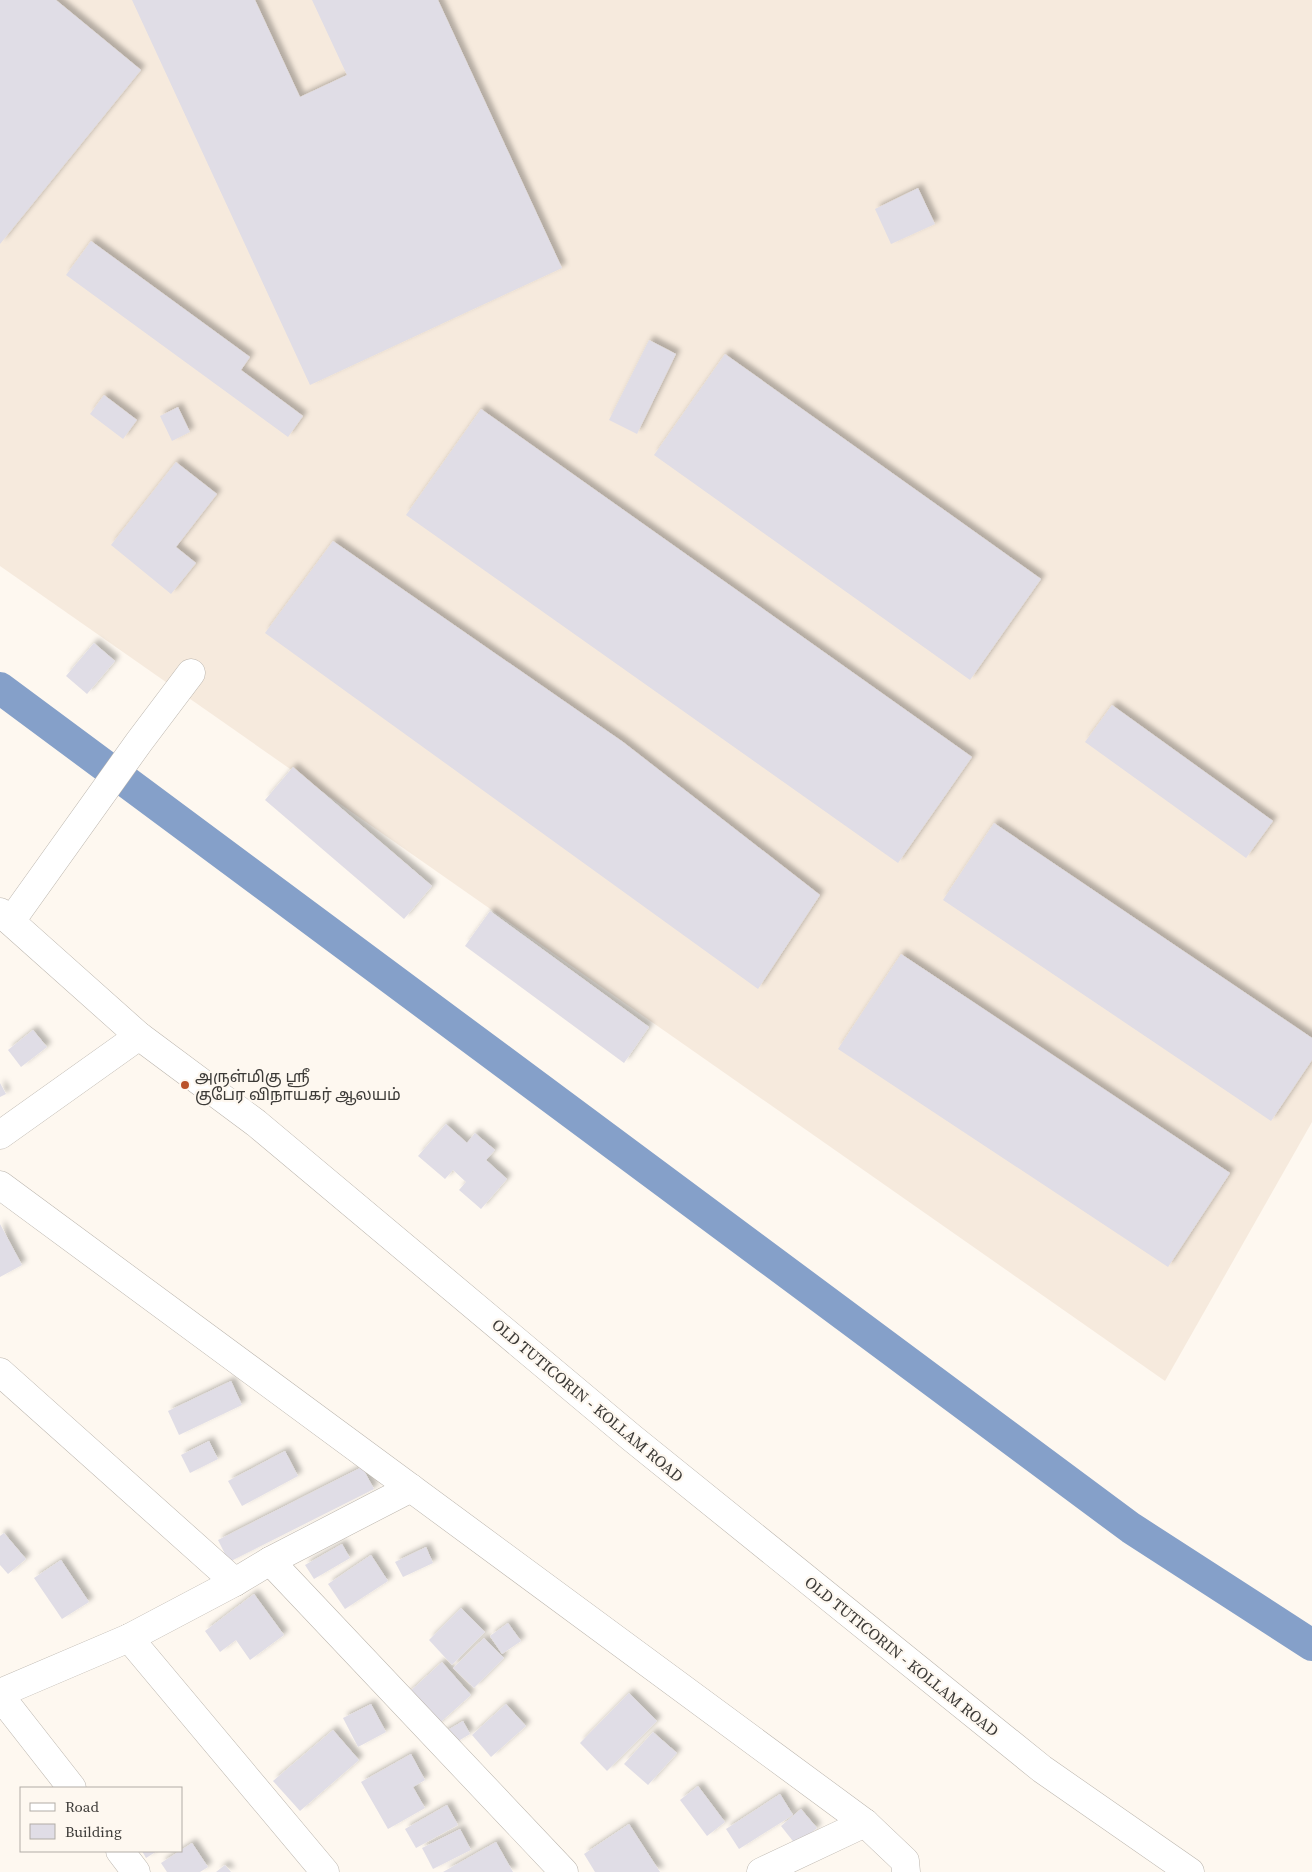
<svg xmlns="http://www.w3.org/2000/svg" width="1312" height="1872" viewBox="0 0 1312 1872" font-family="'Source Serif 4','Noto Sans Tamil',serif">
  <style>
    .built { fill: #f6eadd }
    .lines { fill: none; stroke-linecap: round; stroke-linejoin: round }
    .canal { stroke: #85a0c9; stroke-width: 32 }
    .building { fill: #e0dde6; filter: url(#shadow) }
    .minor-casing { stroke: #bbb5ad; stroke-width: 29 }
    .primary-casing { stroke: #bbb5ad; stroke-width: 29 }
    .minor { stroke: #fff; stroke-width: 28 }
    .primary { stroke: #fff; stroke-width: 28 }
    .poi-dot { fill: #ba5329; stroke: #fef8f0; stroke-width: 2 }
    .labels { text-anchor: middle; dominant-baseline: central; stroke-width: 4.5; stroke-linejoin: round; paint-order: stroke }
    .poi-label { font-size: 16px; fill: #3d3b38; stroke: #fef8f0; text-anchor: start }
    .street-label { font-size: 16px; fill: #3d3b38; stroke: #fef8f0 }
  </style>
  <defs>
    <filter id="shadow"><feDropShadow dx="4.5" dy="-4.5" stdDeviation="2.5" flood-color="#0004"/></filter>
  </defs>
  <rect width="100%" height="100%" fill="#fef8f0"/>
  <polygon class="built" points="0,0 1312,0 1312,1122 1165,1381 0,566"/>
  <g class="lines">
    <polyline class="canal" points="0,688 1131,1528 1312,1645"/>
  </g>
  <g class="building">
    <polygon points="0,0 56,0 141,70 0,244"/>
    <polygon points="132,0 255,0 300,97 347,75 312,0 438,0 562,268 310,385"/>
    <polygon points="918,188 935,224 891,244 875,209"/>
    <polygon points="91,241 250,357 241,370 303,416 288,437 66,275"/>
    <polygon points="649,340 676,354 637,434 609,420"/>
    <polygon points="725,354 1041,579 970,680 654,455"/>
    <polygon points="104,395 137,420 123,439 90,414"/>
    <polygon points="178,407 190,432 172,441 160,416"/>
    <polygon points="481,409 972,757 898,863 406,515"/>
    <polygon points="176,462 217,494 176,547 196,563 171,594 111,545"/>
    <polygon points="333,541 623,742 820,895 758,989 265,633"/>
    <polygon points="94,643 115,661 87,694 66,676"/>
    <polygon points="1112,705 1273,821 1246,858 1085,742"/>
    <polygon points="293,767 432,886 404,919 265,800"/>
    <polygon points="994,823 1312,1038 1312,1060 1271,1121 943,900"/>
    <polygon points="490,911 649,1027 624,1063 465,946"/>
    <polygon points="901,954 1230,1173 1168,1267 838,1049"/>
    <polygon points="33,1030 47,1047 21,1067 8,1050"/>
    <polygon points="0,1083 6,1094 0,1097"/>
    <polygon points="446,1124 467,1143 475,1133 495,1150 486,1160 507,1179 481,1209 459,1190 466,1182 453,1170 445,1179 418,1156"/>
    <polygon points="0,1224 22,1265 0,1277"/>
    <polygon points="231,1381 242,1405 179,1435 168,1411"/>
    <polygon points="209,1441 218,1459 190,1473 181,1455"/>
    <polygon points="285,1451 298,1476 242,1506 228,1481"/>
    <polygon points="362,1467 374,1489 229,1562 218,1540"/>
    <polygon points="4,1533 26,1559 8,1574 0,1565 0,1536"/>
    <polygon points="342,1544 350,1558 314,1579 305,1565"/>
    <polygon points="426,1547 433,1563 403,1577 395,1562"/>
    <polygon points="371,1555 388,1581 345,1609 328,1584"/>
    <polygon points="61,1560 89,1602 62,1619 34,1578"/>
    <polygon points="254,1594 284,1635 250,1660 236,1640 220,1652 205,1631"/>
    <polygon points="461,1608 485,1632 452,1665 429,1640"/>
    <polygon points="508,1623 521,1641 502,1654 490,1636"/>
    <polygon points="484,1638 504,1658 474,1688 453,1668"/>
    <polygon points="442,1662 471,1695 434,1728 405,1696"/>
    <polygon points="629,1693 657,1721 607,1771 580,1743"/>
    <polygon points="371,1704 386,1732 358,1747 343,1718"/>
    <polygon points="506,1704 526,1726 491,1757 472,1735"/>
    <polygon points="463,1721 470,1734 448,1747 441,1734"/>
    <polygon points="333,1730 359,1760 300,1811 273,1781"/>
    <polygon points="653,1732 677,1753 648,1785 624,1764"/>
    <polygon points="411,1754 425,1780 413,1787 425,1808 388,1829 361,1782"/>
    <polygon points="698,1786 725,1822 707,1836 680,1800"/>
    <polygon points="780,1794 793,1815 739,1849 726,1829"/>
    <polygon points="447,1805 458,1825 416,1848 405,1829"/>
    <polygon points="801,1809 817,1828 796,1845 781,1826"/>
    <polygon points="629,1824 660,1872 595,1872 584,1854"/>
    <polygon points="460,1829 471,1850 433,1869 422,1848"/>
    <polygon points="496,1842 513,1872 443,1872"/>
    <polygon points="192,1843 208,1867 200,1872 167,1872 161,1863"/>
    <polygon points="142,1851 157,1851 146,1858"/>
    <polygon points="225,1865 231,1872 216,1872"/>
  </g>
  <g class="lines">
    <defs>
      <g id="minor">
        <polyline points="11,921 139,742 191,673"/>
        <polyline points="0,1135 139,1036"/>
        <polyline points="0,1185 865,1823 905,1861 906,1872"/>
        <polyline points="0,1372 235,1582"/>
        <polyline points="270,1561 564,1872"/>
        <polyline points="129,1638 325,1872"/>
        <polyline points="0,1693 129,1638 235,1582 270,1561 411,1488"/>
        <polyline points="0,1696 72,1788"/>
        <polyline points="120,1851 136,1872"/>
        <polyline points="761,1872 865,1823"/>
      </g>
      <polyline id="primary" points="0,912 139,1036 256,1123 632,1438 1042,1769 1190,1872"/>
    </defs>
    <use href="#minor" class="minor-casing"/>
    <use href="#primary" class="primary-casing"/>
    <use href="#minor" class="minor"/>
    <use href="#primary" class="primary"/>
  </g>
  <circle class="poi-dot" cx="185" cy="1085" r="5"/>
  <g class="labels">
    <g class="poi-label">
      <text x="195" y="1076">அருள்மிகு ஶ்ரீ<tspan x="195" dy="18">குபேர விநாயகர் ஆலயம்</tspan></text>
    </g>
    <g class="street-label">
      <text transform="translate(588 1400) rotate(40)">OLD TUTICORIN - KOLLAM ROAD</text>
      <text transform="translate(902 1656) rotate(39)">OLD TUTICORIN - KOLLAM ROAD</text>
    </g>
  </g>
  <rect x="20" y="1787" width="162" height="65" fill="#fef8f0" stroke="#b1aca6"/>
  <rect x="30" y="1803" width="25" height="8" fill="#ffffff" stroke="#b1aca6"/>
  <text x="65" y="1812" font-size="15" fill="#3d3b38">Road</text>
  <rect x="30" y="1824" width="25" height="15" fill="#e0dde6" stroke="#b1aca6"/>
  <text x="65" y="1837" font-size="15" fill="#3d3b38">Building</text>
</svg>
